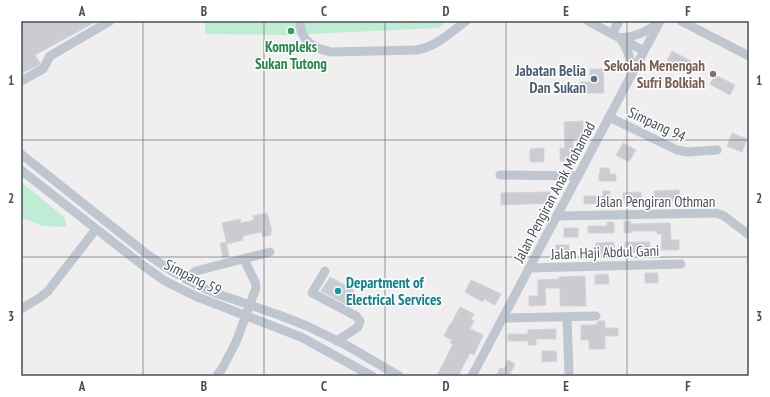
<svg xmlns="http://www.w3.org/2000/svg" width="770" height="397" viewBox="0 0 770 397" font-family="'PT Sans Narrow',sans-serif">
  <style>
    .green { fill: #beecd5 }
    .building { fill: #cbccd2; stroke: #d2d3d9 }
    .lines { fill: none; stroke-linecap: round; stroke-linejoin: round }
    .minor { stroke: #bfc6cf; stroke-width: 9 }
    .grid { fill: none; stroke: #474f5a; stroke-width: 1; stroke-opacity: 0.55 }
    .leisure-dot { fill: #2e9e5b; stroke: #fff; stroke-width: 1.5 }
    .education-dot { fill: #8d6e63; stroke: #fff; stroke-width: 1.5 }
    .service-dot { fill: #5c6f8a; stroke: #fff; stroke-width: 1.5 }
    .culture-dot { fill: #0f9aa8; stroke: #fff; stroke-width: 1.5 }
    .labels { text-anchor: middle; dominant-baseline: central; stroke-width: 3; stroke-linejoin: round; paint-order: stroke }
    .leisure-label { font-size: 15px; font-weight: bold; fill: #27864d; stroke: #fff }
    .education-label { font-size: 15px; font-weight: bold; fill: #785e54; stroke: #fff; text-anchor: end }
    .service-label { font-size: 15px; font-weight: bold; fill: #4e5e75; stroke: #fff; text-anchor: end }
    .street-label { font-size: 15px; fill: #474f5a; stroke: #fff }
    .culture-label { font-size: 15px; font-weight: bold; fill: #0d838f; stroke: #fff; text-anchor: start }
    .neatline { fill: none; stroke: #474f5a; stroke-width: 1.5 }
    .grid-label { font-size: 13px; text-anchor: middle; font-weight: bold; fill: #474f5a }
  </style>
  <rect width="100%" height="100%" fill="#f0eeee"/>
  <g class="green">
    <polygon points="205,21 448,21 439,28 287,35 205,34"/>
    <polygon points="21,182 64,217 67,227 43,226 22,218 22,253 21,260"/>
  </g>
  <g class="building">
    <polygon points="21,21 97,21 35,55 40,63 39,65 21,74"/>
    <polygon points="672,51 691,61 686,71 667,61"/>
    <polygon points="590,69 603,69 604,93 580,93 580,82 590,82"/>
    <polygon points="715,75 735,85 730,95 710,84"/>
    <polygon points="583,121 583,139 573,139 573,161 560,161 560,148 565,148 564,122"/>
    <polygon points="732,133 747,139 742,152 727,146"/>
    <polygon points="623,143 636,150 629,162 616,155"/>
    <polygon points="544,148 544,162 530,162 530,149"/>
    <polygon points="600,168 609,168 610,174 616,174 616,181 599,181 599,174 600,174"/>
    <polygon points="679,190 680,200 655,201 654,191"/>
    <polygon points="603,191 610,191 610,206 603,206 603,203 584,204 584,196 603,196"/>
    <polygon points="550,192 550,203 501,205 501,193"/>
    <polygon points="641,192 641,199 631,199 631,205 625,205 625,199 623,199 623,193"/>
    <polygon points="267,213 272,231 270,231 271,235 263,237 261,232 243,236 243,240 227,244 222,223 240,219 241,223 254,220 253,216"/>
    <polygon points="624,221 630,221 631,224 670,223 671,240 679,240 679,250 661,250 662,234 657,234 657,231 631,231 631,233 624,233"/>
    <polygon points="607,222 614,222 614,233 588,233 588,226 607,226"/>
    <rect x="564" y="228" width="14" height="9"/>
    <polygon points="226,242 229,256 223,258 220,243"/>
    <polygon points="614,242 614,249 605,249 605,255 599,256 599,250 596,250 596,243"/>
    <polygon points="625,242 650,242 650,252 625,253"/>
    <polygon points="556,245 569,245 569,254 556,255"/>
    <rect x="645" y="273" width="13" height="10"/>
    <polygon points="608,274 609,284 595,284 595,275"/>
    <polygon points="585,276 586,306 560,306 560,288 545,288 546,305 529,306 529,296 538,296 538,280 559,279 559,277"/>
    <polygon points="330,277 354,290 347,305 321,291"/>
    <polygon points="471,280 501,294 495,305 484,299 483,302 465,292"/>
    <polygon points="460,307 474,314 471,319 474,321 470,329 483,335 474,355 470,353 458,376 437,376 453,344 450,343 452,340 444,336 450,324 451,324"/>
    <polygon points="598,321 605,321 605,328 618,328 618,336 605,336 605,349 589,349 589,340 581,340 581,325 597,325 597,322"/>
    <polygon points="556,329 556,339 536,339 536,345 528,345 528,341 508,341 508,334 528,334 528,330"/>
    <polygon points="542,351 556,351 557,361 542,362"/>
    <polygon points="508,360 515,364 509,376 506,376 503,374 502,376 496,376 500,368 504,369"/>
  </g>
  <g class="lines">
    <g class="minor">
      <path d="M 300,21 C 300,41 313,48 331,52 L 417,50 C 437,46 450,33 466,21"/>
      <polyline points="588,21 644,51"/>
      <polyline points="681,21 749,56"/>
      <polyline points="612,34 619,21"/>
      <path d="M 632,73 C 631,58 628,50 620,38 C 637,36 643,33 658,24"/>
      <polyline points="21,81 43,69 50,56 110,21"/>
      <polyline points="609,117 677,150 688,152 717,150"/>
      <polyline points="21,154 148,255 172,271 199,286 215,293 279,315 307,326 346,345 399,376"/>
      <polyline points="21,170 141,264 165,281 195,296 301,337 372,376"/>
      <polyline points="500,175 578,176"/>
      <polyline points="557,216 716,213 724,216 749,235"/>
      <polyline points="529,268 681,264"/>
      <polyline points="325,271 312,293 356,316 360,321 358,327 337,341"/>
      <polyline points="186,279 192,274 196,271 270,252"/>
      <polyline points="21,309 41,297 48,291 96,229"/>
      <polyline points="567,317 569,373"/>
      <polyline points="503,318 596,316"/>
      <polyline points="217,376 223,367 236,342 256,288 255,282 244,259"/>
      <polyline points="472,376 660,21"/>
    </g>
  </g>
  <path class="grid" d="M 143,21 L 143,376M 264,21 L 264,376M 385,21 L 385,376M 506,21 L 506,376M 627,21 L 627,376M 21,140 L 749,140M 21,257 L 749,257"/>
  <circle class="leisure-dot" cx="291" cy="31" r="4"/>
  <circle class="education-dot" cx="713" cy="74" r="4"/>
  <circle class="service-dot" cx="594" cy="79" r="4"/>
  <circle class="culture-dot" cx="338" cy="291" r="4"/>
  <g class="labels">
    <g class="leisure-label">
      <text x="291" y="46">Kompleks<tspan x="291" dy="17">Sukan Tutong</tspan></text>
    </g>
    <g class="education-label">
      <text x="705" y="65">Sekolah Menengah<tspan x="705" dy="17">Sufri Bolkiah</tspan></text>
    </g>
    <g class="service-label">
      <text x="586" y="70">Jabatan Belia<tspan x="586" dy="17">Dan Sukan</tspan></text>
    </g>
    <g class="street-label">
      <text transform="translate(657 124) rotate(25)">Simpang 94</text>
      <text transform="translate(554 192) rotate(-62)">Jalan Pengiran Anak Mohamad</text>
      <text x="656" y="201">Jalan Pengiran Othman</text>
      <text transform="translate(605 252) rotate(-2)">Jalan Haji Abdul Gani</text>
      <text transform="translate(193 277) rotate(27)">Simpang 59</text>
    </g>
    <g class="culture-label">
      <text x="346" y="282">Department of<tspan x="346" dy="17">Electrical Services</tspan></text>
    </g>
  </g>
  <rect width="770" height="397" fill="none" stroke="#ffffff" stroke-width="44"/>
  <rect x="22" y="22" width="726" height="353" class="neatline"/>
  <g class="grid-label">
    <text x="82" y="16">A</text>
    <text x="204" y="16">B</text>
    <text x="324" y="16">C</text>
    <text x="446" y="16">D</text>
    <text x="566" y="16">E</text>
    <text x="688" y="16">F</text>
    <text x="11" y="85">1</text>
    <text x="759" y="85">1</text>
    <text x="11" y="203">2</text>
    <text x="759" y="203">2</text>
    <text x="11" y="321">3</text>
    <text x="759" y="321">3</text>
    <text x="82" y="391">A</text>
    <text x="204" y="391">B</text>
    <text x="324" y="391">C</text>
    <text x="446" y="391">D</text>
    <text x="566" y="391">E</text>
    <text x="688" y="391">F</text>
  </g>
</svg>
